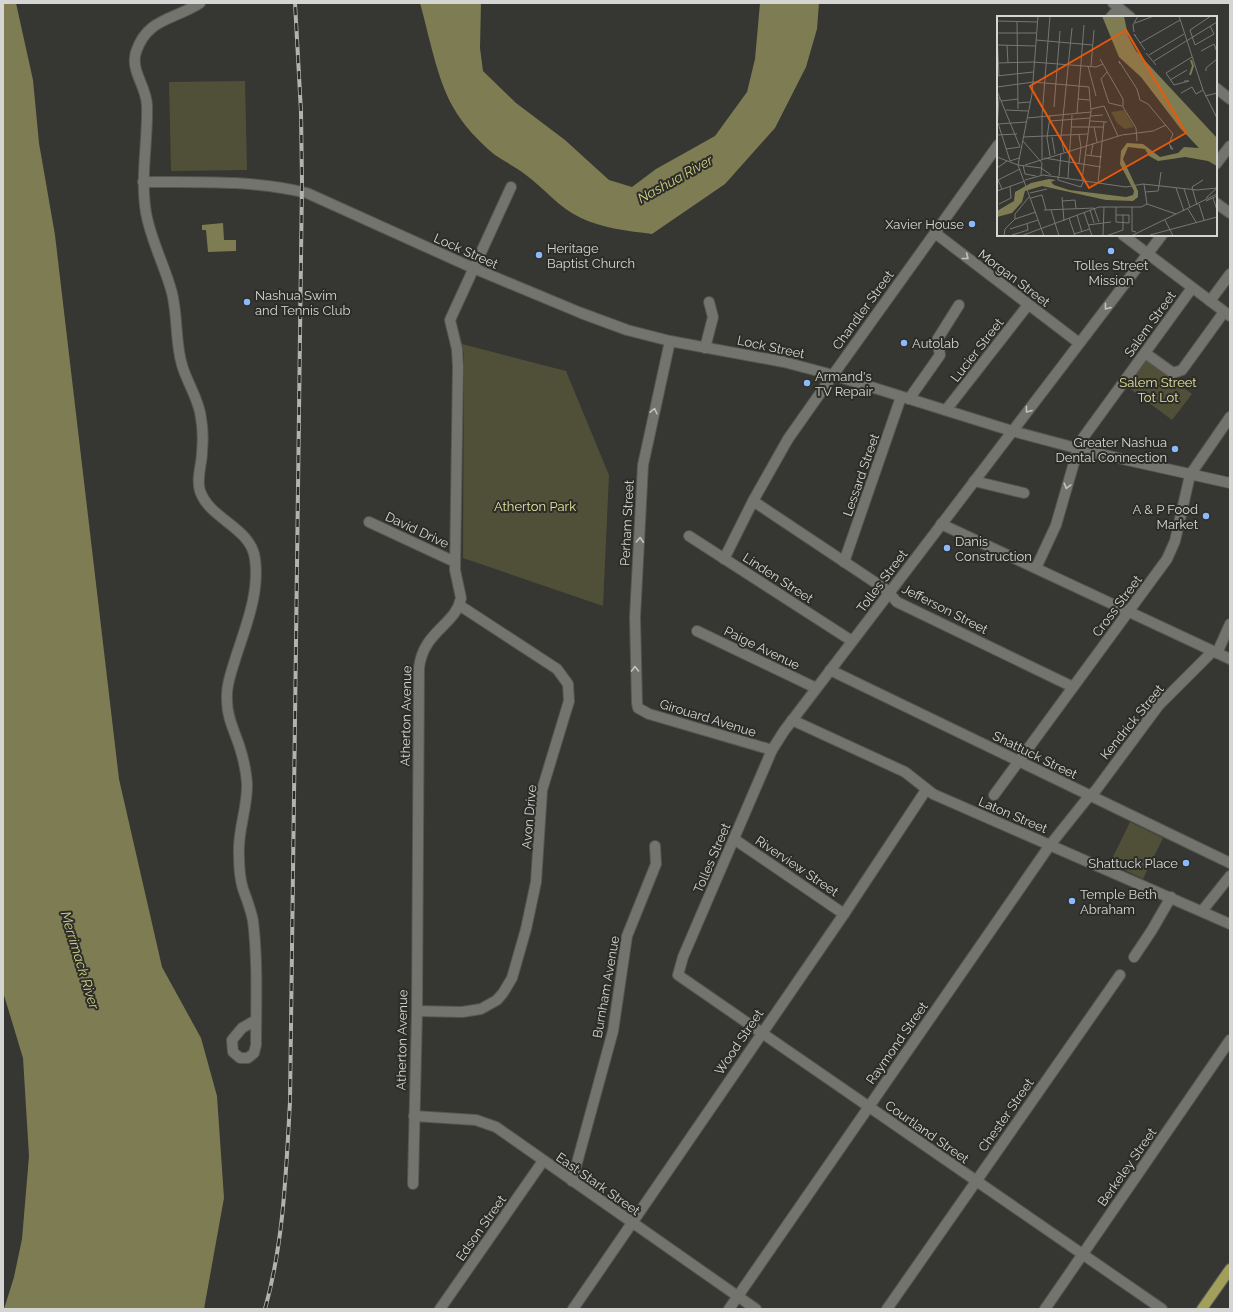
<svg xmlns="http://www.w3.org/2000/svg" width="1233" height="1312" viewBox="0 0 1233 1312" font-family="Raleway,sans-serif">
  <style>
    .green { fill: #505038 }
    .water { fill: #7e7c52 }
    .lines { fill: none; stroke-linecap: round; stroke-linejoin: round }
    .minor-casing { stroke: #555552; stroke-width: 12 }
    .major-casing { stroke: #555552; stroke-width: 12 }
    .minor { stroke: #74746f; stroke-width: 10 }
    .major { stroke: #a29f5b; stroke-width: 10 }
    .rail-casing { stroke: #b2b2b0; stroke-width: 4 }
    .rail { stroke: #2c2c28; stroke-width: 2.5; stroke-dasharray: 8; stroke-linecap: butt }
    .oneway { stroke: #c2c2bf }
    .poi-dot { fill: #8abafc; stroke: #2c2c28; stroke-width: 1.5 }
    .labels { text-anchor: middle; dominant-baseline: central; stroke-width: 4; stroke-linejoin: round; paint-order: stroke }
    .poi-label { font-size: 13px; fill: #d5d5d3; stroke: #2c2c28; text-anchor: start }
    .street-label { font-size: 13px; fill: #d5d5d3; stroke: #2c2c28 }
    .park-label { font-size: 13px; fill: #e3e29b; stroke: #2c2c28 }
    .water-label { font-size: 14px; font-style: italic; fill: #d1d08a; stroke: #2c2c28 }
    .inset-river { fill: none; stroke: #7e7c52; stroke-width: 2 }
    .inset-road { fill: none; stroke: #767672; stroke-width: 1 }
    .view { fill: #e8590c; fill-opacity: 0.15; stroke: #e8590c; stroke-width: 2 }
    .inset-edge { fill: none; stroke: #d5d5d3; stroke-width: 2 }
  </style>
  <rect width="100%" height="100%" fill="#363632"/>
  <g class="green">
    <polygon points="245,81 247,170 171,171 169,82"/>
    <polygon points="462,344 566,371 609,475 603,606 463,558 464,356"/>
    <polygon points="1145,359 1192,394 1172,420 1125,385"/>
    <polygon points="1130,822 1163,838 1143,879 1110,863"/>
  </g>
  <g class="water">
    <polygon points="3,3 16,3 33,80 39,143 55,235 119,779 162,967 201,1038 217,1096 224,1198 204,1309 4,1309 14,1277 22,1239 29,1156 23,1058 3,992"/>
    <path d="M 420,3 L 481,3 L 480,48 L 483,71 L 516,103 L 565,140 L 609,180 L 632,187 L 656,169 L 715,136 L 747,92 L 755,59 L 760,3 L 819,3 L 817,29 L 806,67 L 775,128 L 725,184 L 652,234 C 628,231 602,228 581,218 C 559,208 545,189 526,175 C 516,167 505,162 495,155 C 479,142 463,125 453,107 C 437,79 429,35 420,3 Z"/>
    <polygon points="223,223 224,240 236,240 236,251 208,252 206,230 202,230 202,225"/>
  </g>
  <g class="lines">
    <defs>
      <g id="minor">
        <path d="M 200,3 C 174,20 147,18 136,52 C 130,71 147,87 147,106 C 148,142 140,177 146,213 C 151,241 165,266 172,293 C 178,317 175,342 182,365 C 187,383 199,399 201,418 C 203,429 203,441 202,452 C 202,464 196,478 200,491 C 210,520 251,527 255,559 C 260,595 244,630 234,663 C 230,676 226,688 227,701 C 227,717 234,730 239,745 C 243,757 246,770 247,783 C 248,808 237,831 239,856 C 239,866 240,879 243,889 C 247,900 251,910 253,921 C 258,962 256,1004 256,1045 L 254,1053 L 248,1058 L 240,1058 L 233,1052 L 232,1040 L 242,1028 L 256,1020"/>
        <polyline points="1113,3 1130,17"/>
        <polyline points="1111,17 1119,8"/>
        <polyline points="1216,88 1230,99"/>
        <polyline points="1216,164 1230,146"/>
        <path d="M 143,182 C 197,182 255,180 307,193 L 473,268 L 581,313 L 627,330 L 670,341 L 784,362 L 833,375 L 1012,431 L 1091,452 L 1230,483"/>
        <polyline points="1216,203 1230,213"/>
        <polyline points="935,233 1079,343"/>
        <polyline points="1123,235 1230,316"/>
        <polyline points="1210,301 1230,274"/>
        <polyline points="670,341 643,465 635,617 637,703 638,708 649,714 772,750"/>
        <polyline points="705,348 713,317 709,302"/>
        <polyline points="1145,353 1173,373 1182,370 1224,312"/>
        <polyline points="909,399 940,355 937,340 959,305"/>
        <polyline points="946,410 1028,305"/>
        <polyline points="974,481 1024,493"/>
        <polyline points="753,501 885,589 897,602 1073,687"/>
        <polyline points="369,522 455,562"/>
        <polyline points="941,524 1230,659"/>
        <polyline points="689,536 852,641"/>
        <polyline points="724,559 753,501 788,439 833,375 998,145"/>
        <polyline points="844,562 901,397"/>
        <polyline points="1036,568 1056,525 1080,442 1192,288"/>
        <polyline points="697,631 816,688"/>
        <polyline points="1217,653 1230,624"/>
        <polyline points="830,670 1230,863"/>
        <polyline points="792,720 905,772 933,794 1230,924"/>
        <polyline points="994,795 1167,559 1175,541 1190,475 1230,417"/>
        <polyline points="734,839 844,914"/>
        <polyline points="1202,911 1230,876"/>
        <polyline points="1134,957 1152,930 1171,897"/>
        <polyline points="417,1011 462,1012 481,1009 497,1000 503,993 512,978 526,929 536,882 542,790 569,701 568,684 557,669 459,605"/>
        <polyline points="414,1116 476,1120 496,1127 756,1309"/>
        <polyline points="572,1181 613,1031 627,936 656,864 655,846"/>
        <path d="M 413,1184 L 417,1011 L 419,668 C 423,631 456,625 461,598 L 455,570 L 458,367 L 457,349 L 450,320 L 511,187"/>
        <polyline points="440,1309 543,1161"/>
        <polyline points="573,1309 844,914 926,790"/>
        <polyline points="729,1309 1050,845 1086,800 1096,790 1159,705 1213,651"/>
        <polyline points="887,1309 1120,975"/>
        <polyline points="1045,1309 1230,1040"/>
        <polyline points="1162,1309 678,975 683,957 772,750 784,731 1162,235"/>
      </g>
      <polyline id="major" points="1202,1309 1230,1269"/>
    </defs>
    <use href="#minor" class="minor-casing"/>
    <use href="#major" class="major-casing"/>
    <use href="#minor" class="minor"/>
    <use href="#major" class="major"/>
    <defs>
      <path id="rail" d="M 265,1309 C 284,1241 286,1171 290,1102 L 302,182 L 301,112 L 295,3"/>
    </defs>
    <use href="#rail" class="rail-casing"/>
    <use href="#rail" class="rail"/>
  </g>
  <defs><path id="oneway-chevron" d="M-2-3.5L2.5 0L-2 3.5" fill="none" stroke-width="1.6" stroke-linecap="round" stroke-linejoin="round"/></defs>
  <g class="oneway">
    <use href="#oneway-chevron" transform="translate(966 257) rotate(38)"/>
    <use href="#oneway-chevron" transform="translate(1107 307) rotate(128)"/>
    <use href="#oneway-chevron" transform="translate(1028 410) rotate(127)"/>
    <use href="#oneway-chevron" transform="translate(654 411) rotate(-77)"/>
    <use href="#oneway-chevron" transform="translate(1067 486) rotate(105)"/>
    <use href="#oneway-chevron" transform="translate(640 540) rotate(-87)"/>
    <use href="#oneway-chevron" transform="translate(635 669) rotate(-91)"/>
  </g>
  <g class="poi-dot">
    <circle cx="972" cy="224" r="4"/>
    <circle cx="1111" cy="251" r="4"/>
    <circle cx="539" cy="255" r="4"/>
    <circle cx="247" cy="302" r="4"/>
    <circle cx="904" cy="343" r="4"/>
    <circle cx="807" cy="383" r="4"/>
    <circle cx="1175" cy="449" r="4"/>
    <circle cx="1206" cy="516" r="4"/>
    <circle cx="947" cy="548" r="4"/>
    <circle cx="1186" cy="863" r="4"/>
    <circle cx="1072" cy="901" r="4"/>
  </g>
  <g class="labels">
    <g class="poi-label">
      <text x="964" y="224" text-anchor="end">Xavier House</text>
      <text x="547" y="248">Heritage<tspan x="547" dy="15">Baptist Church</tspan></text>
      <text x="1111" y="265" text-anchor="middle">Tolles Street<tspan x="1111" dy="15">Mission</tspan></text>
      <text x="255" y="295">Nashua Swim<tspan x="255" dy="15">and Tennis Club</tspan></text>
      <text x="912" y="343">Autolab</text>
      <text x="815" y="376">Armand's<tspan x="815" dy="15">TV Repair</tspan></text>
      <text x="1167" y="442" text-anchor="end">Greater Nashua<tspan x="1167" dy="15">Dental Connection</tspan></text>
      <text x="1198" y="509" text-anchor="end">A &amp; P Food<tspan x="1198" dy="15">Market</tspan></text>
      <text x="955" y="541">Danis<tspan x="955" dy="15">Construction</tspan></text>
      <text x="1178" y="863" text-anchor="end">Shattuck Place</text>
      <text x="1080" y="894">Temple Beth<tspan x="1080" dy="15">Abraham</tspan></text>
    </g>
    <g class="street-label">
      <text transform="translate(466 251) rotate(24)">Lock Street</text>
      <text transform="translate(1014 278) rotate(37)">Morgan Street</text>
      <text transform="translate(863 310) rotate(-54)">Chandler Street</text>
      <text transform="translate(1150 324) rotate(-54)">Salem Street</text>
      <text transform="translate(771 347) rotate(12)">Lock Street</text>
      <text transform="translate(977 350) rotate(-52)">Lucier Street</text>
      <text transform="translate(861 475) rotate(-71)">Lessard Street</text>
      <text transform="translate(627 523) rotate(-87)">Perham Street</text>
      <text transform="translate(417 530) rotate(25)">David Drive</text>
      <text transform="translate(778 578) rotate(33)">Linden Street</text>
      <text transform="translate(882 581) rotate(-53)">Tolles Street</text>
      <text transform="translate(1117 606) rotate(-53)">Cross Street</text>
      <text transform="translate(945 609) rotate(27)">Jefferson Street</text>
      <text transform="translate(762 648) rotate(26)">Paige Avenue</text>
      <text transform="translate(406 716) rotate(-89)">Atherton Avenue</text>
      <text transform="translate(708 718) rotate(17)">Girouard Avenue</text>
      <text transform="translate(1132 722) rotate(-51)">Kendrick Street</text>
      <text transform="translate(1035 755) rotate(26)">Shattuck Street</text>
      <text transform="translate(1013 815) rotate(23)">Laton Street</text>
      <text transform="translate(529 817) rotate(-85)">Avon Drive</text>
      <text transform="translate(712 858) rotate(-67)">Tolles Street</text>
      <text transform="translate(797 866) rotate(34)">Riverview Street</text>
      <text transform="translate(606 987) rotate(-80)">Burnham Avenue</text>
      <text transform="translate(402 1040) rotate(-89)">Atherton Avenue</text>
      <text transform="translate(739 1042) rotate(-56)">Wood Street</text>
      <text transform="translate(897 1043) rotate(-55)">Raymond Street</text>
      <text transform="translate(1006 1115) rotate(-55)">Chester Street</text>
      <text transform="translate(927 1132) rotate(35)">Courtland Street</text>
      <text transform="translate(1127 1167) rotate(-55)">Berkeley Street</text>
      <text transform="translate(598 1184) rotate(35)">East Stark Street</text>
      <text transform="translate(481 1228) rotate(-55)">Edson Street</text>
    </g>
    <g class="park-label">
      <text x="1158" y="382">Salem Street<tspan x="1158" dy="15">Tot Lot</tspan></text>
      <text x="535" y="506">Atherton Park</text>
    </g>
    <g class="water-label">
      <text transform="translate(675 179) rotate(-29)">Nashua River</text>
      <text transform="translate(80 960) rotate(73)">Merrimack River</text>
    </g>
  </g>
  <g transform="translate(997 16)">
    <rect width="220" height="220" fill="#363632"/>
    <path d="M 127,94 L 137,111 L 128,113 L 120,107 L 114,96 Z" fill="#505038"/>
    <path d="M 105,0 L 127,0 L 131,20 L 139,35 L 220,122 L 220,150 L 211,145 L 188,141 L 161,145 L 152,140 L 148,133 L 131,131 L 126,143 L 141,175 L 141,181 L 136,185 L 109,184 L 45,170 L 28,175 L 25,186 L 15,197 L 0,201 L 0,195 L 17,185 L 18,176 L 34,167 L 52,163 L 59,164 L 54,166 L 57,169 L 72,174 L 129,181 L 136,179 L 137,175 L 123,148 L 124,135 L 130,127 L 146,128 L 163,141 L 181,137 L 187,131 L 202,132 L 183,112 L 144,61 L 122,41 Z" fill="#7e7c52"/>
    <path class="inset-river" d="M 193,59 L 196,50 L 194,44"/>
    <path class="inset-road" d="M 41,0 L 35,78 L 21,149 L 47,220M 182,0 L 206,74 L 220,102M 0,5 L 40,6M 20,5 L 21,93M 138,7 L 157,0M 213,10 L 217,18 L 198,29 L 193,14 L 214,0M 137,16 L 136,9 L 141,0M 0,17 L 2,60M 0,17 L 39,17M 139,20 L 137,18 L 148,34M 39,24 L 95,29M 143,27 L 183,4M 0,29 L 38,30M 10,29 L 11,47M 204,35 L 217,28 L 220,36M 149,37 L 159,49M 152,39 L 187,18M 103,43 L 126,83 L 126,91 L 139,112 L 140,125M 157,45 L 220,6M 0,47 L 36,46 L 99,51 L 106,48M 123,48 L 122,45 L 140,73 L 143,84 L 151,88 L 176,118 L 172,128 L 173,129 L 174,133 L 176,133 L 173,129M 91,50 L 99,80M 94,50 L 97,14M 209,55 L 209,52 L 220,43M 110,56 L 104,63 L 112,87 L 125,90M 0,60 L 36,56M 173,64 L 190,54M 187,65 L 192,65 L 177,69 L 169,57 L 195,41M 0,71 L 37,66 L 92,71 L 94,95 L 85,164M 0,75 L 23,131 L 9,133M 184,77 L 195,71 L 199,78 L 206,74M 208,80 L 220,77M 81,83 L 93,84M 4,85 L 21,83M 21,87 L 33,86M 57,91 L 63,15M 94,93 L 107,90 L 121,120M 9,94 L 31,95M 80,97 L 87,9M 94,100 L 106,99M 30,102 L 94,96M 53,105 L 93,102M 93,105 L 110,106M 1,107 L 13,145 L 22,142M 1,108 L 29,106M 74,111 L 107,111M 97,111 L 100,126M 0,114 L 2,81M 0,119 L 20,118M 82,119 L 84,131 L 82,148M 26,121 L 91,118M 55,121 L 58,138M 64,121 L 75,12M 64,121 L 67,136M 26,125 L 45,147 L 44,159M 89,139 L 105,141M 94,139 L 96,127M 53,140 L 50,122 L 53,100M 0,141 L 21,149M 47,142 L 104,151M 45,143 L 45,100 L 53,0M 21,149 L 44,152 L 54,159M 26,149 L 28,158 L 39,160M 28,149 L 125,119 L 156,115 L 169,109M 0,152 L 10,145M 61,160 L 61,164 L 84,171 L 87,164M 62,160 L 64,137M 71,162 L 75,99M 28,164 L 46,159 L 129,171 L 146,168 L 200,174 L 220,172M 101,167 L 107,106M 147,168 L 150,188M 162,170 L 164,156M 179,172 L 187,195M 5,173 L 1,164 L 23,153M 187,173 L 193,191M 0,175 L 28,165M 148,176 L 161,175 L 162,170M 33,177 L 50,173M 65,181 L 67,205M 34,182 L 45,179 L 49,194M 209,182 L 220,172M 216,182 L 220,194M 65,185 L 78,184 L 79,192M 209,185 L 220,180M 2,188 L 14,182 L 13,170M 202,188 L 207,204M 200,189 L 195,171 L 206,164M 135,191 L 135,215 L 139,216M 97,192 L 102,206M 191,193 L 199,206M 47,194 L 97,192M 54,194 L 62,220M 93,194 L 97,207M 87,196 L 95,220M 80,199 L 85,216M 119,199 L 132,199 L 132,207 L 119,206 L 119,191M 72,202 L 78,220M 18,203 L 18,198 L 32,181M 168,204 L 176,220M 91,209 L 114,206M 13,213 L 41,204M 77,218 L 93,213M 15,219 L 31,214 L 30,208M 153,219 L 220,201M 7,220 L 8,213 L 18,203 L 39,196M 24,220 L 102,191 L 144,191 L 150,188 L 179,198M 106,220 L 107,191M 109,220 L 126,214 L 126,199M 134,220 L 220,178"/>
    <path class="view" d="M 129,14 L 189,117 L 92,172 L 33,70 Z"/>
    <rect width="220" height="220" class="inset-edge"/>
  </g>
  <rect width="1233" height="1312" fill="none" stroke="#d5d5d3" stroke-width="8"/>
</svg>
